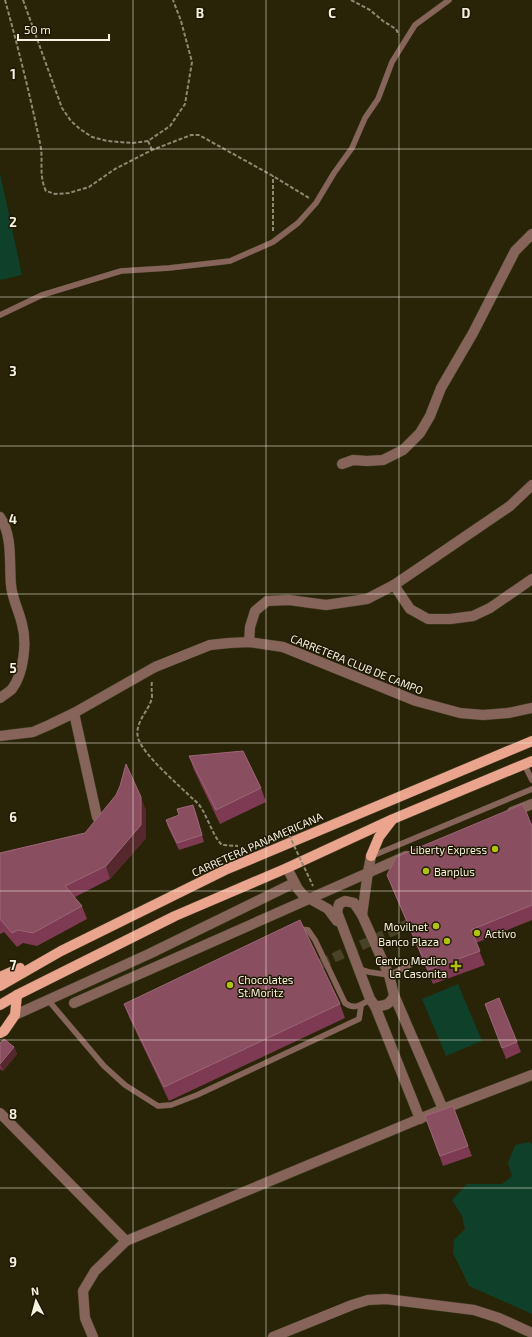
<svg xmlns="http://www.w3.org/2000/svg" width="532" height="1337" viewBox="0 0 532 1337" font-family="'Exo 2',sans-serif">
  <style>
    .green { fill: #0f4029 }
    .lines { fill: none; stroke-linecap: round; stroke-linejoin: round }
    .street-tunnel { stroke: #484229; stroke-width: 10; stroke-dasharray: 10 5; stroke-linecap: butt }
    .lane-casing { stroke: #464027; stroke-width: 6 }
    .street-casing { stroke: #464027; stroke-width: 11 }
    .primary-casing { stroke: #464027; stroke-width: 11 }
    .path { stroke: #8e8973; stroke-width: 2; stroke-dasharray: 4 2; stroke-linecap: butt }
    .lane { stroke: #866459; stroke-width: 5.5 }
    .street { stroke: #866459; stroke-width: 10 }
    .primary { stroke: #eba58f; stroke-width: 10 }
    .path-bridge { stroke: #8e8973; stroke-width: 2; stroke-dasharray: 4 2; stroke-linecap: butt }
    .wall { fill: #7d3a52 }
    .shaded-wall { fill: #56282e }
    .building { fill: #8a4e61; stroke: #9b6776 }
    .grid { fill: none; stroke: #f6f2e2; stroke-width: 1; stroke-opacity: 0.55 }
    .poi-dot { fill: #b0c501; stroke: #1f1901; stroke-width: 1.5 }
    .labels { text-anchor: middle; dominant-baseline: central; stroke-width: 3; stroke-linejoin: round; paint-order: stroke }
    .street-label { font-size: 11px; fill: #f6f2e2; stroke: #1f1901 }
    .poi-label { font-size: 11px; fill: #f6f2e2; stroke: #1f1901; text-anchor: end }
    .grid-label { font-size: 13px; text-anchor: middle; font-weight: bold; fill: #f6f2e2; stroke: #1f1901; stroke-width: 3; stroke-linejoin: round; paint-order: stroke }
  </style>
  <rect width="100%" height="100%" fill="#292308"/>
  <g class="green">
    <polygon points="0,173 22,275 0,280"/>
    <polygon points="458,984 482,1041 446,1056 422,999"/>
    <polygon points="529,1142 532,1144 532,1314 469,1286 453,1253 454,1240 465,1229 462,1216 452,1200 467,1184 502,1184 512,1176 508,1163 515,1145"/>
  </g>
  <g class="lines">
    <polyline class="street-tunnel" points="320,964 408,924"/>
    <defs>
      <g id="lane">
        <polyline points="0,315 42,295 121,271 169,268 230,261 273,242 298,223 316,203 334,173 352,148 365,118 378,99 392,62 415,25 449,0"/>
        <polyline points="524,764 532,780"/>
        <polyline points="372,856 532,789"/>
        <path d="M 299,929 L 308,930 L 315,940 L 345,1003 C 354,1010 362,1005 370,999"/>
        <polyline points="359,969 369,972 389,975 410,965"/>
        <polyline points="48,1000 104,1066 125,1085 158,1106 171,1105 197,1095 359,1019 361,1006"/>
      </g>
      <g id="street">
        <polyline points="342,464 353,460 367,461 383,460 403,450 420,433 430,416 441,388 473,333 515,251 532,234"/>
        <path d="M 0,517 C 13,536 9,563 11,585 C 12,598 19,611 22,624 C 27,642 24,673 12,689 C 9,692 4,695 0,698"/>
        <polyline points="394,585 410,609 428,619 450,619 473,616 490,608 532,579"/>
        <polyline points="249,642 250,627 255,611 267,601 289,600 326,605 367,599 394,585 510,506 532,485"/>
        <polyline points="74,713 97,817"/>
        <polyline points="0,736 33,732 49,725 74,713 155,667 210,645 229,643 249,642 283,647 416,701 460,713 483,715 508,713 532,708"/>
        <polyline points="512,812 532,804"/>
        <polyline points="287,868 298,889 303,895 328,909 337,921"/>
        <polyline points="362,915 368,872 371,856"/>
        <polyline points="74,1003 406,856"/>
        <path d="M 375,1006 C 385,1006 390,1005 394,995"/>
        <polyline points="15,1015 149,954 294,883"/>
        <polyline points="0,1113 126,1241"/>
        <polyline points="420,1119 375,1006 370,999 337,912 339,904 345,901 354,903 362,915 389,975 394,995 443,1109"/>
        <polyline points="93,1337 85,1318 83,1291 95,1271 126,1241 443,1109 532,1075"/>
        <polyline points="273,1337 352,1305 368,1300 386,1299 474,1310 499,1318 532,1333"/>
      </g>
      <g id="primary">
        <polyline points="371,856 379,837 392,820"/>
        <polyline points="0,977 20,968"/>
        <polyline points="0,986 61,951 225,870 532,741"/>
        <polyline points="0,1005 17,995 175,916 287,868 393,819 532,761"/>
        <polyline points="0,1033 4,1031 15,1015 17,995"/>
      </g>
    </defs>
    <use href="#lane" class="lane-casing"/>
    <use href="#street" class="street-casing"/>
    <use href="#primary" class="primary-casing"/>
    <g class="path">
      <path d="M 5,0 C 18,47 30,95 40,143 C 44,160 38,174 46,191 L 55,194 L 69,193 L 89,187 L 115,169 L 152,150 L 191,135 L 199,135 L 273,176 L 309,198"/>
      <polyline points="23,0 62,108 71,121 80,129 92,137 107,141 132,143 148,141 170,126 185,104 192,62 181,21 173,0"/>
      <polyline points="351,0 370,10 383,21 396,29 399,35"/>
      <polyline points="148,141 152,150"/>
      <polyline points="273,231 273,176"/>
      <path d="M 152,682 C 151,687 152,691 152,697 C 150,710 134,722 138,738 C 143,755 181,787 194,800 C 206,808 210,833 222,845 L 238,846"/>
    </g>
    <use href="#lane" class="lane"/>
    <use href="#street" class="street"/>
    <use href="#primary" class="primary"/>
    <polyline class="path-bridge" points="289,835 313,886"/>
  </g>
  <g class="wall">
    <polygon points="189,756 261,788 266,802 220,824 194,770"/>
    <polygon points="146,810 146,838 110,879 75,897 82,906 87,919 37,946 23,943 17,947 4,932 0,934 0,853 85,833"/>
    <polygon points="196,812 204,842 179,850 168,827 166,820"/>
    <polygon points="532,824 532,920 476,943 485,965 433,984 392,888 387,875"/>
    <polygon points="124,1004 340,1004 345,1018 169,1101 129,1017"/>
    <polygon points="485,1004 517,1042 521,1052 506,1059"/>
    <polygon points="0,1043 14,1047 17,1054 3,1071 0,1069"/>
    <polygon points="425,1116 468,1146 472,1156 443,1166"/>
  </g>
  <g class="shaded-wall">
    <polygon points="141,797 146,810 146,838 110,879 106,866"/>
    <polygon points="193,805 196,812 204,842 202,835"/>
    <polygon points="14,1047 17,1054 3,1071 0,1064"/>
  </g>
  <g class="building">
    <polygon points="243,751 261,788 216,810 189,756"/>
    <polygon points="126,764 141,797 141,825 106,866 65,886 82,906 33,933 18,930 12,933 0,919 0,853 85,833 116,795 120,786"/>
    <polygon points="523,804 531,824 532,824 532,905 471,930 480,951 428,970 387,875 396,857"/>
    <polygon points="193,805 202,835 177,843 166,820 179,815 177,809"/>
    <polygon points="300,920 340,1004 164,1087 124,1004"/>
    <polygon points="499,998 517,1042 502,1048 485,1004"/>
    <polygon points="4,1039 14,1047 0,1064 0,1043"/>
    <polygon points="453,1106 468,1146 440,1156 425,1116"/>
  </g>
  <path class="grid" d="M 133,0 L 133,1337M 266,0 L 266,1337M 399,0 L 399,1337M 0,149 L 532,149M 0,297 L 532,297M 0,446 L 532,446M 0,594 L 532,594M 0,743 L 532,743M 0,891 L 532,891M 0,1040 L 532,1040M 0,1188 L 532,1188"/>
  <g class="poi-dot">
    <circle cx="495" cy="849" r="4"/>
    <circle cx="426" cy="871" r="4"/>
    <circle cx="436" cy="926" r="4"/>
    <circle cx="477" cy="933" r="4"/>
    <circle cx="447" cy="941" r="4"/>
    <path d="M454 960h4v4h4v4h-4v4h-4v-4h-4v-4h4z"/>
    <circle cx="230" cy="985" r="4"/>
  </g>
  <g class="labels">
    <g class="street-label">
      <text transform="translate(357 664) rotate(22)">CARRETERA CLUB DE CAMPO</text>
      <text transform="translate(257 844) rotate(-24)">CARRETERA PANAMERICANA</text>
    </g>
    <g class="poi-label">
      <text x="487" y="849">Liberty Express</text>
      <text x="434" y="871" text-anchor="start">Banplus</text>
      <text x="428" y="926">Movilnet</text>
      <text x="485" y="933" text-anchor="start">Activo</text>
      <text x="439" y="941">Banco Plaza</text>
      <text x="447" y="960">Centro Medico<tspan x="447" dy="13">La Casonita</tspan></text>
      <text x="238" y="979" text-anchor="start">Chocolates<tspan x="238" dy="13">St.Moritz</tspan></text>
    </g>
  </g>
  <g class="grid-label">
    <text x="200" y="18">B</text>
    <text x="332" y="18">C</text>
    <text x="466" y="18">D</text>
    <text x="13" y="79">1</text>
    <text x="13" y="227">2</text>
    <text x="13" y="376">3</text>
    <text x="13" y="524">4</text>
    <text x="13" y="673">5</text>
    <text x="13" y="822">6</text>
    <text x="13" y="970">7</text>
    <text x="13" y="1119">8</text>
    <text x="13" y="1267">9</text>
  </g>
  <g transform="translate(36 1301) rotate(354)" stroke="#1f1901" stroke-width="3" paint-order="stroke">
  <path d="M0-3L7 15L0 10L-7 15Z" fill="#f6f2e2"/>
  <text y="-6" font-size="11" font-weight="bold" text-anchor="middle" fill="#f6f2e2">N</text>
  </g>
  <path d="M18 34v6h91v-6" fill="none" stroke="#f6f2e2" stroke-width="2"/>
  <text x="24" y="34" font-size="12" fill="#f6f2e2" stroke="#1f1901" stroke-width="3" paint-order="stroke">50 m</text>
</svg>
